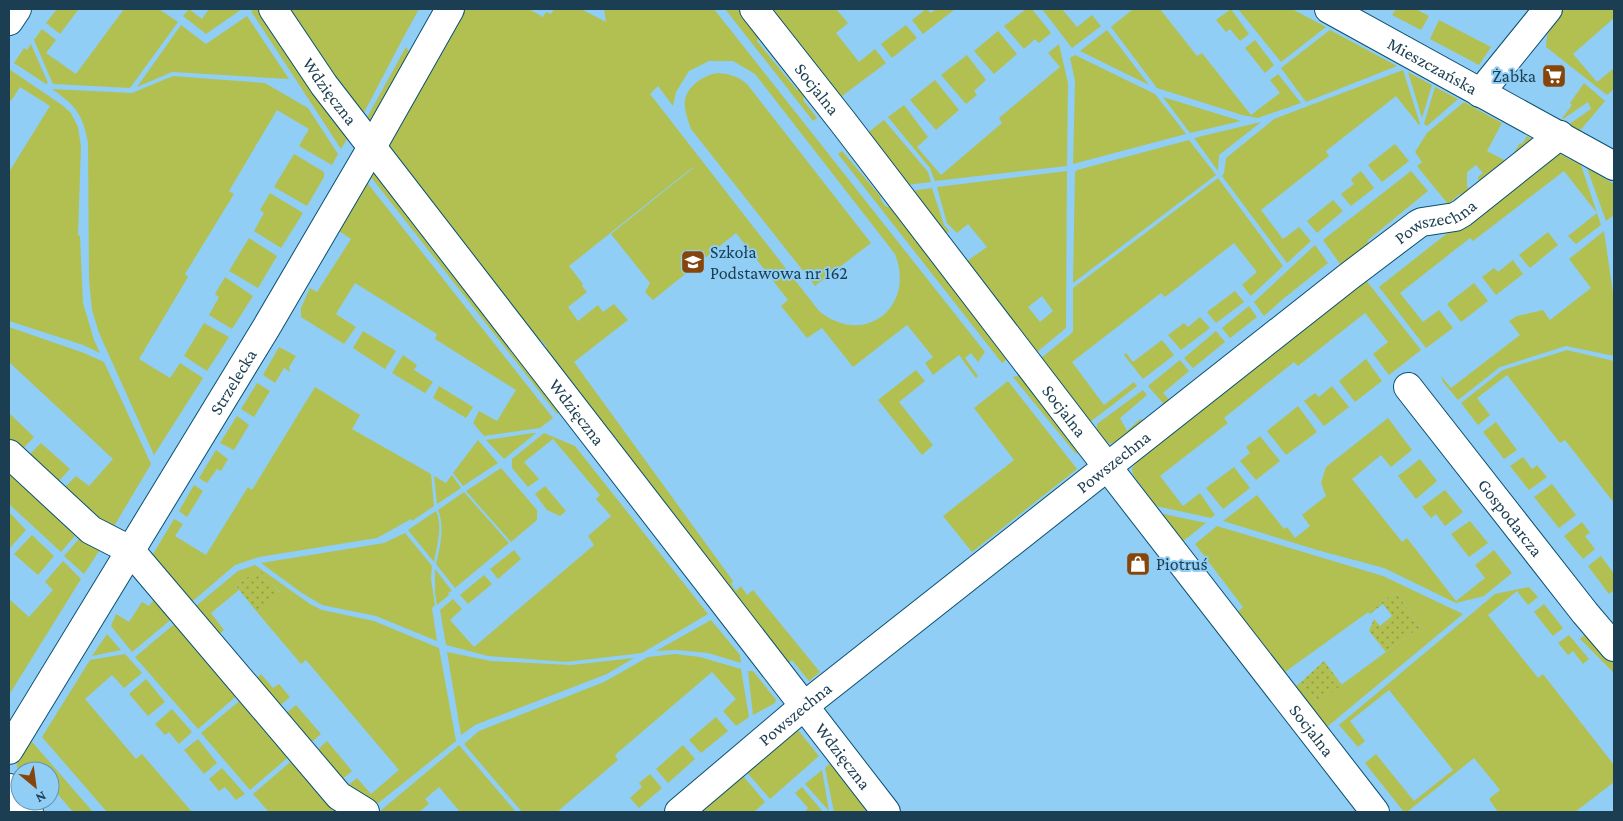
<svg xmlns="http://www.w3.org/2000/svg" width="1623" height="821" viewBox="0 0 1623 821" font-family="'Crimson Pro',serif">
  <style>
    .green { fill: #b2c051; fill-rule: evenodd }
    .garden { fill: url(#garden-dots) }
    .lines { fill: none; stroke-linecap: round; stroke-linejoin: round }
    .minor-casing { stroke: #0a5071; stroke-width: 30 }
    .minor { stroke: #fff; stroke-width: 28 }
    .labels { text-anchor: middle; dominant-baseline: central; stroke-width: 4; stroke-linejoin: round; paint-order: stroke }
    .street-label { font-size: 18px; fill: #1c3e52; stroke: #90cef5 }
    .poi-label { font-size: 18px; fill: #1c3e52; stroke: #90cef5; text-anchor: start }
  </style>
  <defs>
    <pattern id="garden-dots" width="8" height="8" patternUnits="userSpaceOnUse" patternTransform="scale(1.25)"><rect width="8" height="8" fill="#b2c051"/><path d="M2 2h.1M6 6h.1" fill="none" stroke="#909d46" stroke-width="1.8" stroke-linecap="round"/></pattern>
  </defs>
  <rect width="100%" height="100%" fill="#90cef5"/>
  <g class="green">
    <polygon points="57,9 78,10 60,34 46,23"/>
    <polygon points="124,9 159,9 178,22 130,88 53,84 34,40 42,29 56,40 46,53 76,74"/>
    <polygon points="189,9 202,19 209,9 242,9 206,34 183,16"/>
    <polygon points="255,9 265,9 351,132 341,149 251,11"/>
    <path d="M 280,9 L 419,9 C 398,46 380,83 360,120 Z"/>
    <path d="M 459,9 L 529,9 L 543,17 L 546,12 L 551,14 L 554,9 L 581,9 L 606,22 L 604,9 L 714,9 L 985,352 L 978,362 L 971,353 L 965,358 L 978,376 L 976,378 L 959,355 L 933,375 L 925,363 L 933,357 L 907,325 L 853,367 L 822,328 L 807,338 L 781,306 L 788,300 L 736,233 L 653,300 L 645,292 L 650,283 L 611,234 L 693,168 L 693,167 L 569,266 L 583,284 L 582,286 L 587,292 L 568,307 L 578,321 L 598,305 L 603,312 L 614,304 L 628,320 L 574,362 L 733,581 L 731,584 L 736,591 L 741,586 L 747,595 L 753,590 L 820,672 L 809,681 L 792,660 L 786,665 L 542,351 L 547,347 L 541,340 L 534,345 L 385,150 ZM 709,61 L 733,61 L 755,74 L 895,254 C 916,307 864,348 819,311 L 650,94 L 658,86 L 673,106 L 676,92 L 689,71 Z"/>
    <polygon points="725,9 742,9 761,33 757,41 797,90 807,90 803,100 817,118 813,121"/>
    <polygon points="766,9 836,9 848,23 836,33 859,62 875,49 886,63 842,96 834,93"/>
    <polygon points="926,9 931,13 936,9 953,9 954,10 923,34 912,20"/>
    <polygon points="1026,9 1032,9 1051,33 1039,43 1035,39 1024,49 1004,26"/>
    <polygon points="1042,9 1062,9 1077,27 1092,15 1101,26 1072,48"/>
    <polygon points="1133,9 1160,9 1197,56 1202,53 1251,115 1280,93 1270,80 1278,74 1301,103 1258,118 1242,115 1157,88 1111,27"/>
    <polygon points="1231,9 1249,34 1240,41 1230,29 1226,32 1216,20"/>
    <polygon points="1238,9 1292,9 1326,27 1281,62"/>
    <polygon points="1396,9 1416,9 1429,16 1421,30 1392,15"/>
    <path d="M 1562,9 L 1614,9 L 1614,18 L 1573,54 L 1597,82 L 1613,69 L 1614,71 L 1614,89 L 1607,95 L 1546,47 C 1546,32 1553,20 1562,9 Z"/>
    <polygon points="247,16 289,79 172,72 137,87 181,25 206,44"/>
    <polygon points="1439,20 1491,47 1479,65 1430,39"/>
    <polygon points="906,25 917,38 892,58 881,44"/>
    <polygon points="1107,30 1149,85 1080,51"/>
    <polygon points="1330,30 1397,66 1306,102 1281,68"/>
    <polygon points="998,31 1017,54 994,74 974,51"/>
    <polygon points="1255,40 1274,65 1265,73 1245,48"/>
    <polygon points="31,44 48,83 46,84 14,63 24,48 27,50"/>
    <polygon points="1059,44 1068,83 1067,166 935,181 930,168 888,117 904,105 928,137 917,147 941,175 1002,123 999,118 1060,67 1048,53"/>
    <polygon points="406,47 415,60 377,124 364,123"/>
    <polygon points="967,55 986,80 974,91 977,95 966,104 941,75"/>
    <polygon points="1075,55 1155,94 1186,134 1073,164 1075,81 1070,58"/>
    <polygon points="9,69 62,105 71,113 78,127 81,146 78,235 80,236 83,303 94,340 100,353 83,345 9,321 9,172 50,106 20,87 11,101 9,100"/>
    <polygon points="1403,70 1420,124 1419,125 1396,96 1326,151 1329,156 1261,210 1283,239 1299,227 1311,241 1287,263 1222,176 1224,173 1226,158 1274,119"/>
    <polygon points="1408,72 1432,85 1422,118"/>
    <path d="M 718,73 C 730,74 737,76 747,84 L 871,243 L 815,286 L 691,129 C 688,120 684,110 685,100 C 688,85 704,75 718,73 Z"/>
    <path d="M 173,76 L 265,83 L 308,108 L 338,154 L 332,165 L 299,146 L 309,129 L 277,110 L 229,191 L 234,194 L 185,274 L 188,277 L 139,359 L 170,378 L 180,363 L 203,378 L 154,455 L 99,333 L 92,310 L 89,280 L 88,143 C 83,114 75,105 52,89 L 132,93 Z"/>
    <polygon points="935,80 959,110 936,130 910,100"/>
    <polygon points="1584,83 1605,101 1578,133 1568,125 1591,109 1588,102 1560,121 1572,105 1570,103"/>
    <polygon points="1435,87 1458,99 1427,126 1424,124"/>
    <polygon points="1163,97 1241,121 1190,133"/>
    <polygon points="1464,102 1502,123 1487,151 1508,162 1520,143 1522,144 1527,136 1539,143 1479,184 1478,177 1483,173 1476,165 1467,172 1467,187 1473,189 1465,200 1460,194 1448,204 1417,166 1422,162 1415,152 1427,133"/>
    <polygon points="884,120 928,172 931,182 899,186 866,134"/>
    <polygon points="1261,122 1219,155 1218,171 1194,138"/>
    <polygon points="1189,140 1216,175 1073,283 1075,172 1077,170"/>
    <polygon points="1395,144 1409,161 1382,182 1368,165"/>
    <polygon points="1553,150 1581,165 1601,225 1576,244 1568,236 1597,213 1564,171 1473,241 1470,238 1400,293 1423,322 1439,310 1453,328 1426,348 1379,287"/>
    <polygon points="842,151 881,197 880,198 885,206 899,209 1008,351 1006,360 1002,363 838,154"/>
    <polygon points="294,154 324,172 324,177 307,206 274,187"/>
    <polygon points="376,165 565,407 557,414 371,177"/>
    <polygon points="1587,168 1614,184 1614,215 1606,221"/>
    <path d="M 1067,171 L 1066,328 L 1031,357 L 1028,355 L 1032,345 L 1008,314 L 998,316 L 994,310 L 997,301 L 974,270 L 964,271 L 960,266 L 987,247 L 968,224 L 957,233 L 947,223 L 937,187 ZM 1042,296 L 1053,311 L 1040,322 L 1028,307 Z"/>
    <polygon points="1361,171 1374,188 1351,206 1341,194 1354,184 1351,179"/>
    <polygon points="1411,171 1428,191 1368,240 1366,255 1345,271 1323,240"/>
    <polygon points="1218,178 1283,266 1251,296 1242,285 1257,272 1234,243 1165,297 1161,293 1072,362 1104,405 1134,382 1137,386 1085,426 1035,363 1073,332 1073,288"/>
    <polygon points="365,180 553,418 540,428 484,436 473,423 479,411 497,421 516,390 435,339 437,334 355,283 336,314 356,327 344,344 301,317 301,308 310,288 317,292 351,239 336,229"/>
    <polygon points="932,188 944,225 949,231 945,235 903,192"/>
    <polygon points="270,193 303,213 281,248 254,231 264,213 260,210"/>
    <polygon points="1333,200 1343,211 1317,233 1307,221"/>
    <polygon points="1604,231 1614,300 1614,356 1566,346 1500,367 1458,400 1443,382 1441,376 1451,388 1520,335 1509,321 1517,316 1543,310 1550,320 1591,288 1569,259"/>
    <polygon points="1548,232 1558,245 1530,268 1519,255"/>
    <polygon points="249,238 277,256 258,288 229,271"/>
    <polygon points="1315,245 1328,263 1283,299 1264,316 1254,302"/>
    <polygon points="1513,260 1523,274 1496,295 1482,277 1494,268 1498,272"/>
    <polygon points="1362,275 1421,350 1389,375 1373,354 1388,342 1365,313 1298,366 1294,362 1224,418 1228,423 1160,476 1183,506 1200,493 1215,515 1211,518 1156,506 1133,475 1132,468 1137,462 1133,456"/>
    <polygon points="225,277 253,296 232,329 209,315 219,297 215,294"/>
    <polygon points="1474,283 1488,301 1461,322 1447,304"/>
    <polygon points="1235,291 1244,302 1216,323 1207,312"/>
    <polygon points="1249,306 1257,317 1230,338 1222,328"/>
    <polygon points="1200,317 1210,328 1181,350 1168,335 1184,323 1188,327"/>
    <polygon points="204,323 229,337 207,371 184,356"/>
    <polygon points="9,327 84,353 104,362 151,464 110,533 61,491 76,476 89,486 113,459 9,362"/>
    <polygon points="363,331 396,351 385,369 353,348"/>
    <polygon points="1216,331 1225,342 1193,368 1184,358"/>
    <polygon points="1162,340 1174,355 1143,379 1124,355 1126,353 1133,362"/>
    <polygon points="279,347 296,356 289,367 290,372 284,368 275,383 263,375"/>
    <polygon points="1567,350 1614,361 1614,503 1565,440 1560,443 1507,375 1477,398 1490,415 1478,425 1461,403 1503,370"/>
    <polygon points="403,355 417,365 414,370 433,382 425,393 392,373"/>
    <polygon points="1366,359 1382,381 1355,402 1339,381"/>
    <polygon points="1180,360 1189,371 1163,393 1174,405 1169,410 1148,386"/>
    <polygon points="916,370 925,381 899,402 933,445 922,455 878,400"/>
    <polygon points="1021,375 1082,449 1076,454 1013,377"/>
    <polygon points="1008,381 1077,469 972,552 943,516 1014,460 974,408"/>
    <polygon points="257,383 270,391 254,417 241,409"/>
    <polygon points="439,386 473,407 466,418 433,398"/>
    <polygon points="1332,386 1349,407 1324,426 1304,401 1315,393 1319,397"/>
    <polygon points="315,387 360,415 352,429 431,474 434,506 412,521 411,519 377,538 259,557 235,565 187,606 149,561 174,519 183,524 175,536 206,555 248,487 252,490"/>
    <polygon points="1143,390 1147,395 1120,418 1127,431 1140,419 1147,422 1124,445 1119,439 1111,444 1107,442 1097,431 1097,424"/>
    <polygon points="1298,406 1317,432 1286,455 1267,431"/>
    <polygon points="9,413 34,437 18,454 9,445"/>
    <polygon points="237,416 249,425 234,450 220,443"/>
    <polygon points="1388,418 1412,450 1391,467 1381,455 1352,479 1402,542 1407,538 1456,601 1485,578 1475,565 1494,550 1512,573 1484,596 1456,603 1384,568 1317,550 1223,521 1257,495 1284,529 1287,527 1295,538 1310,526 1302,515 1326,496 1321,483 1326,467"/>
    <polygon points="1496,422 1517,450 1504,459 1483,432"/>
    <polygon points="533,433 536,433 504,459 486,440"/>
    <polygon points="544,433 575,446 708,614 642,653 566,662 488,656 446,645 440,610 453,599 462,609 450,620 474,647 594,545 588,536 611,516 596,499 600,495 553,439 524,462 539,479 528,487 512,468 512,459"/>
    <polygon points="1260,436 1280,461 1256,480 1240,461 1250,453 1246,447"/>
    <polygon points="478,440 498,463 463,486 453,473"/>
    <polygon points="41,443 70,469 54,486 25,459"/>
    <polygon points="216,450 228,459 221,471 217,469 207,483 199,478"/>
    <polygon points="1523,457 1532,469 1537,465 1547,477 1529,490 1510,466"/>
    <polygon points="1420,459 1437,481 1416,499 1398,476"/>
    <polygon points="1234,467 1250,488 1223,509 1206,488"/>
    <polygon points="501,468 537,510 537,520 511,542 466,491"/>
    <polygon points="14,469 80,530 61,552 9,504 9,475"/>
    <polygon points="452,475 461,488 437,504 434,476 446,483"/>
    <polygon points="1552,484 1576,515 1559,528 1534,497"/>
    <polygon points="194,485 203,491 187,517 179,511"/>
    <polygon points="545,486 566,511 560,516 547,510 535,494"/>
    <polygon points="1445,490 1463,512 1445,526 1436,514 1431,518 1422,507"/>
    <path d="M 464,492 L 509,543 L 455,588 L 436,564 C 440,548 445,526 438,510 Z"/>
    <path d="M 436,511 C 443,526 437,546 434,562 L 408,530 Z"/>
    <polygon points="1150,511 1206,523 1177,546"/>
    <polygon points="9,512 26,530 9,549"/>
    <polygon points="1470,521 1488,543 1469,557 1451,534"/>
    <polygon points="1582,522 1590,533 1585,536 1595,549 1583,559 1564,536"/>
    <polygon points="1217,526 1383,576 1463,614 1322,731 1289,691 1301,682 1318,702 1420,627 1396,592 1278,677 1232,617 1243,607 1195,544"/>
    <polygon points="84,533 103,545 84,574 64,556"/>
    <polygon points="405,533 432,566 431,579 435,605 432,608 437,641 376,616 322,605 302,593 261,563 384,543"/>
    <polygon points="32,535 54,556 38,575 14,554"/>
    <polygon points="514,550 521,559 498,579 490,569"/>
    <polygon points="1601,556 1614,574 1614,590 1609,594 1588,566"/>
    <polygon points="63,561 81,579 9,695 9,599 29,617 53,590 45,582"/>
    <polygon points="255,565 310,604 322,610 374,621 439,648 456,741 372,808 342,790 357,778 371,794 399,770 306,660 301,664 257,612 280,592 258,570 236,586 239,590 211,613 224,630 214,638 191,610 238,571"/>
    <polygon points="435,569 452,591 448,593 449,595 437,605 435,593"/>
    <polygon points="484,575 492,584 468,604 460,595"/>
    <polygon points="1529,587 1538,597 1528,605 1517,591 1488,615 1538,678 1543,674 1614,765 1614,782 1575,812 1498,812 1489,799 1500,790 1474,758 1407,812 1404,812 1365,763 1376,754 1414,801 1453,770 1389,690 1350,721 1365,741 1358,747 1339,725 1495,594"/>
    <polygon points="156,597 174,617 132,652 111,626 116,614 129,622 142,602 149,606"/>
    <polygon points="1544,604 1563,628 1553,636 1534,612"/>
    <polygon points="711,620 740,655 741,663 708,653 676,650 656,651"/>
    <polygon points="178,621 240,693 198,729 135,657"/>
    <polygon points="1589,631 1614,663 1614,673 1580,639"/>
    <polygon points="107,634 121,650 92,656"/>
    <polygon points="1569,635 1589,659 1583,664 1573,651 1568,655 1558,643"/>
    <polygon points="447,652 491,661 571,665 634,658 607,674 475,725 461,735"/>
    <polygon points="125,654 142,673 124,688 112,675 85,699 136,759 142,754 192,812 107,812 42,737 90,660"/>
    <polygon points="675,654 700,657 741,669 749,717 736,726 723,711 736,699 712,672 615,755 618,760 557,812 522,812 464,744 479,731 604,682 648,657"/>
    <polygon points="748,671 753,671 776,700 775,703 753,715"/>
    <polygon points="261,674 273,688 279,684 290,697 276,709 252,682"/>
    <polygon points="146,679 165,702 148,716 129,694"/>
    <polygon points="243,698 292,754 250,790 201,733"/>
    <polygon points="296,705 321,734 307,746 282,717"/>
    <polygon points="172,709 192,732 179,744 169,732 165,735 155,724"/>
    <polygon points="716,717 728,731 701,753 689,740"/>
    <polygon points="793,724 819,756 770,799 744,769"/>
    <path d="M 27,736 L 93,812 L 73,812 L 50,785 L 50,771 L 20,771 L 20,774 C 12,760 20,749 27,736 Z"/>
    <polygon points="198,739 217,763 204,774 184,750"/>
    <polygon points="327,741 352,771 338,783 314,753"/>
    <polygon points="459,745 516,812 460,812 439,787 425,799 429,804 419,812 379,812"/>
    <polygon points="683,745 695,759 668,783 656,769"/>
    <polygon points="295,758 342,812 269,812 253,794"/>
    <polygon points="833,761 870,808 865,812 834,812 825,768"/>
    <polygon points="222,768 245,794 236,800 225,787 219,791 209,779"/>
    <polygon points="822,770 829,811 805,784"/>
    <polygon points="739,771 765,802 754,812 694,812"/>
    <polygon points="650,774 662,788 639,808 630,798 642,787 639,783"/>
    <polygon points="802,787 823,812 806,812 805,811 808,808 795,793"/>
  </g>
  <g class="garden">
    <polygon points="259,569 280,593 257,612 236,586"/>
    <polygon points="1396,592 1420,627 1386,652 1369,631 1374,619 1380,626 1392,616 1383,604 1370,614 1368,612"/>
    <polygon points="1324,661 1342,685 1318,702 1301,682"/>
  </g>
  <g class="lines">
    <defs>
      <g id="minor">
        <path id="s1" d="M 273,9 L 324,85 L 886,812"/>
        <path id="s2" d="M 754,9 L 843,122 L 1092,447 L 1375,812"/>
        <path id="s3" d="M 1329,9 L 1614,166"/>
        <polyline points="9,21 17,9"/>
        <polyline points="1480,93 1548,9"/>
        <path id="s4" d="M 1408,387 L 1585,613 L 1614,647"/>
        <polyline points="9,454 91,530 130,550 339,796 365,812"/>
        <path id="s5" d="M 9,750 L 266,328 L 372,147 L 450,9"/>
        <polyline points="9,788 29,812"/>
        <path id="s6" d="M 679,812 L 804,706 L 1348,277 L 1418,224 L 1422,222 L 1455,217 L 1462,213 L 1560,135"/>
      </g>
    </defs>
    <use href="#minor" class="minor-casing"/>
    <use href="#minor" class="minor"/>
  </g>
  <defs>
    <symbol id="supermarket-square" viewBox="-11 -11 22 22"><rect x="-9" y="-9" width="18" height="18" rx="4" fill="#86460b" stroke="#90cef5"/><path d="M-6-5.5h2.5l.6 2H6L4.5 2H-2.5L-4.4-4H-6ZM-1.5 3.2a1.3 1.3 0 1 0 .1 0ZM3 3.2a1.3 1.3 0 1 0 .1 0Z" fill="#fff"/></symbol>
    <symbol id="school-square" viewBox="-11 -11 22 22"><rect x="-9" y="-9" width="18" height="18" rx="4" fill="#86460b" stroke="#90cef5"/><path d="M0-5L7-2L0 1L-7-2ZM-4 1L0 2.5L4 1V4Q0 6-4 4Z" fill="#fff"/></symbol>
    <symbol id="shop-square" viewBox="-11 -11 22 22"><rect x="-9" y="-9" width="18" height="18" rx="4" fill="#86460b" stroke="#90cef5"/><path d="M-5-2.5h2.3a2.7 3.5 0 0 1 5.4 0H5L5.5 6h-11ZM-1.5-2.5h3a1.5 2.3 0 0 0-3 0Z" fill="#fff"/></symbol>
  </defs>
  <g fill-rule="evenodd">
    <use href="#supermarket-square" x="1540" y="62" width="28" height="28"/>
    <use href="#school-square" x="679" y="248" width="28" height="28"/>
    <use href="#shop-square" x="1124" y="550" width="28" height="28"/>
  </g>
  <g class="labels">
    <g class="street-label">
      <text stroke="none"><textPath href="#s3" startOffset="118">Mieszczańska</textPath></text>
      <text stroke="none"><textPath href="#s2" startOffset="102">Socjalna</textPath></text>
      <text stroke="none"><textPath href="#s1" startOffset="100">Wdzięczna</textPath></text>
      <text stroke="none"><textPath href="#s6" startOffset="962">Powszechna</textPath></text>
      <text stroke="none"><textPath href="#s5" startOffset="431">Strzelecka</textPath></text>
      <text stroke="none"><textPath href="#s2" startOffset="508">Socjalna</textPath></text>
      <text stroke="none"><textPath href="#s1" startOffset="505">Wdzięczna</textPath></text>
      <text stroke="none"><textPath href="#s6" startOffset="558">Powszechna</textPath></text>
      <text stroke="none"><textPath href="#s4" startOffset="166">Gospodarcza</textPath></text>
      <text stroke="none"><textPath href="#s6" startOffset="152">Powszechna</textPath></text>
      <text stroke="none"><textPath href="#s2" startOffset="912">Socjalna</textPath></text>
      <text stroke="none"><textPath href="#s1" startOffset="940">Wdzięczna</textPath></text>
    </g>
    <g class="poi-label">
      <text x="1536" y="76" text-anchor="end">Żabka</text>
      <text x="710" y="252">Szkoła<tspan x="710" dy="21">Podstawowa nr 162</tspan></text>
      <text x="1156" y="564">Piotruś</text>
    </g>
  </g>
  <rect width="1623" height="821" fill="none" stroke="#1c3e52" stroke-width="20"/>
  <g transform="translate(35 786) rotate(151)"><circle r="24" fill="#90cef5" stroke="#6294b4"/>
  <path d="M0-4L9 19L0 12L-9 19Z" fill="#86460b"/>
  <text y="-8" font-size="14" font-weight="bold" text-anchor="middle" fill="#1c3e52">N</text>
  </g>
</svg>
